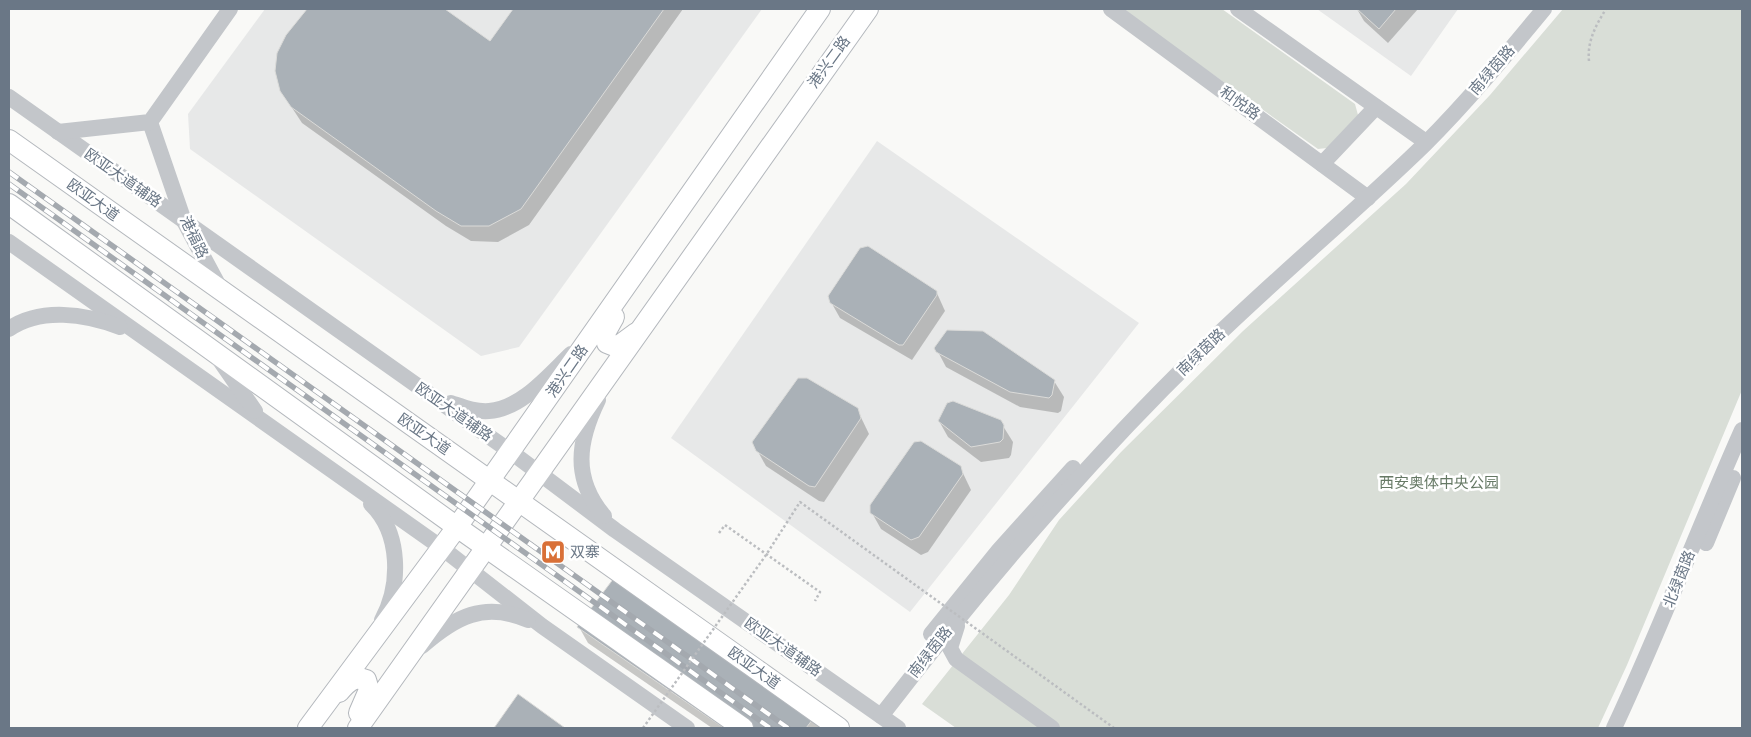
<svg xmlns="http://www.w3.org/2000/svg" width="1751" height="737" viewBox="0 0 1751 737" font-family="Karla,'Noto Sans SC',sans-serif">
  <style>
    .built { fill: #e7e8e8 }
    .green { fill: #d9ded7 }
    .shadow { fill: #0003 }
    .building { fill: #aab1b7; stroke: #dbdbd9 }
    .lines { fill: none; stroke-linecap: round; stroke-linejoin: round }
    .major-casing { stroke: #b4b8bd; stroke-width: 22 }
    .path { stroke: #bbbdc0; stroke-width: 2.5; stroke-dasharray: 2.5 2.5; stroke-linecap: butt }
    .minor { stroke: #c3c6ca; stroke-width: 16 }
    .major { stroke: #fff; stroke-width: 20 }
    .rail-casing { stroke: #a4a9af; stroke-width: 5.5 }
    .rail { stroke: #fff; stroke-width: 4; stroke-dasharray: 11; stroke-linecap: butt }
    .path-bridge { stroke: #bbbdc0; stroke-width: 2.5; stroke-dasharray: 2.5 2.5; stroke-linecap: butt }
    .labels { text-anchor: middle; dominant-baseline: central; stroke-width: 5; stroke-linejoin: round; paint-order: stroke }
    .street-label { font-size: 15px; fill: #6a7786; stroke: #fff }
    .park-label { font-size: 15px; fill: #667965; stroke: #fff }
    .poi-label { font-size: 15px; fill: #6a7786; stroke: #fff; text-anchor: start }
  </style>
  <rect width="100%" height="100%" fill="#f9f9f7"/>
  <g class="built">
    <polygon points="265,9 762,9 519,347 481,356 190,149 188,114"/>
    <polygon points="1317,9 1458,9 1411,76"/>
    <polygon points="877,141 1139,323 910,612 671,438"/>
  </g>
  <g class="green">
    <polygon points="1124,9 1222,9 1355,104 1358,115 1327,148 1318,149 1170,44"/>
    <polygon points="1563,9 1742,9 1742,390 1627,665 1598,728 956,728 922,704 1009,595 1059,520 1121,452 1243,331 1406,184 1490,95"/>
  </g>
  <g class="shadow">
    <polygon points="309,9 443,9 490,43 515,9 683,9 529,225 498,242 471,241 446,226 302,123 281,91 287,35"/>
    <polygon points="1357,9 1418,9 1388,43 1364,21"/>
    <polygon points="936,291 945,311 912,360 840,318 831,302"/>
    <polygon points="936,348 1054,381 1064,397 1061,411 1058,413 1020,407 946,367"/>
    <polygon points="857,409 869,434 824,502 819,501 766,466 757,450"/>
    <polygon points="939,421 1003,426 1013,442 1011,455 1009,458 981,462 948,437"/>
    <polygon points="960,467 971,490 928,552 921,555 881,529 872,513"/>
    <polygon points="617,575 822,728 712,728 588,643 579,627"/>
    <polygon points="518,696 563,728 496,728"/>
  </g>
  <g class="building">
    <polygon points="307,9 445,9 490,41 513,9 664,9 521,209 489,226 461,226 436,211 291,107 280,91 275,71 277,53 286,35"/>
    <polygon points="1357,9 1396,9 1379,29"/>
    <polygon points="868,246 937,291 937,295 903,345 899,345 830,303 828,296 860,248"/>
    <polygon points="947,330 983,331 1055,380 1052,395 1049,398 1010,392 936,352 934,348"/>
    <polygon points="798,378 807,378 858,408 861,418 815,487 809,486 756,451 752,442"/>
    <polygon points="953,401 1001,420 1004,425 1003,439 1000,442 971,447 938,421 947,403"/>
    <polygon points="921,441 961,466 963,474 919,537 911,540 870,513 870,505 914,442"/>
    <polygon points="617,574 816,715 806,728 724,728 577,627"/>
    <polygon points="518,694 565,728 494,728"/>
  </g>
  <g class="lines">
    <defs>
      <g id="major">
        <polyline points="9,140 839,728"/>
        <polyline points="9,204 457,527 743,728"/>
        <polyline points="614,317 605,333 607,343 617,347 636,333"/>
        <path d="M 339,692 C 347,683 354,675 366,680 L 369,690 L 359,713"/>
        <polyline points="308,728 457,527 820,9"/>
        <polyline points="358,728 868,9"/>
      </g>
    </defs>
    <use href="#major" class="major-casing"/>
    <g class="path">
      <path d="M 1589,61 C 1587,41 1596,25 1606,9"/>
      <polyline points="719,533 725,525 820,592 815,601"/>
    </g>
    <g class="minor">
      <polyline points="1111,9 1368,198"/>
      <polyline points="1238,9 1426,142"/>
      <polyline points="9,97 511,452 615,530 898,728"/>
      <polyline points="150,122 184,221 221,290"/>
      <polyline points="58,132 150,122 230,9"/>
      <polyline points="1322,164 1376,107"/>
      <polyline points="9,242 442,548 542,626 687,728"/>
      <path d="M 9,329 C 41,307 85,314 120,327"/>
      <polyline points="219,359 255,411"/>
      <path d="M 598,400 C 578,441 572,478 604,516"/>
      <path d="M 451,403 C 463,407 475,412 489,411 C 521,409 549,375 571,354"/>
      <path d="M 371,504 C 401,533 401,585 382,620"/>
      <polyline points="1706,543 1733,478"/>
      <polyline points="957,626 950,648 956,659 1052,728"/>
      <polyline points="931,634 999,550 1073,468"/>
      <path d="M 422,646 C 455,617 484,601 528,620"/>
      <path d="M 881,716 C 979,589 1083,466 1199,353 C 1272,281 1351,216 1425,144 C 1467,102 1506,55 1544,9"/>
      <path d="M 1614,728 C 1660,630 1698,529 1742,430"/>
    </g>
    <use href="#major" class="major"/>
    <defs>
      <g id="rail">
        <polyline points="9,172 788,728"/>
        <polyline points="9,184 770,728"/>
      </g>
    </defs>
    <use href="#rail" class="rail-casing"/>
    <use href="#rail" class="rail"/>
    <polyline class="path-bridge" points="643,728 766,555 800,502 1114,728"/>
  </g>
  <defs>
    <symbol id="metro-square" viewBox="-11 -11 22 22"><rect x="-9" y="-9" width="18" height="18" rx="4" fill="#d97037" stroke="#fff"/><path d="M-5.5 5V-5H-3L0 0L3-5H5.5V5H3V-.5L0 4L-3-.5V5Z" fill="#fff"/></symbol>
  </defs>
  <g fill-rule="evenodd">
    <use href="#metro-square" x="539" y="538" width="28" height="28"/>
  </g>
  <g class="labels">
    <g class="street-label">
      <text transform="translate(829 62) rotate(-54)">港兴二路</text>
      <text transform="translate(1492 70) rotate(-49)">南绿茵路</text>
      <text transform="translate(1240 103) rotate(36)">和悦路</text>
      <text transform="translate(123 178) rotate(35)">欧亚大道辅路</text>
      <text transform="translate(93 200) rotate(36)">欧亚大道</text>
      <text transform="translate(194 237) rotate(64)">港福路</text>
      <text transform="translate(1201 352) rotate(-44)">南绿茵路</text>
      <text transform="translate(567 371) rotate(-55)">港兴二路</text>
      <text transform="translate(454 412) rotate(35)">欧亚大道辅路</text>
      <text transform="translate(424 434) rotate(35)">欧亚大道</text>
      <text transform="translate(1679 579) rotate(-68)">北绿茵路</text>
      <text transform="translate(783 647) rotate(35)">欧亚大道辅路</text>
      <text transform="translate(930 652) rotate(-52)">南绿茵路</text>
      <text transform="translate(754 668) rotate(36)">欧亚大道</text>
    </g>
    <g class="park-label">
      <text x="1439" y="483">西安奥体中央公园</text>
    </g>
    <g class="poi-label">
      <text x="570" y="552">双寨</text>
    </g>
  </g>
  <rect width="1751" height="737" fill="none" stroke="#6a7786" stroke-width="20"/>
</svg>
